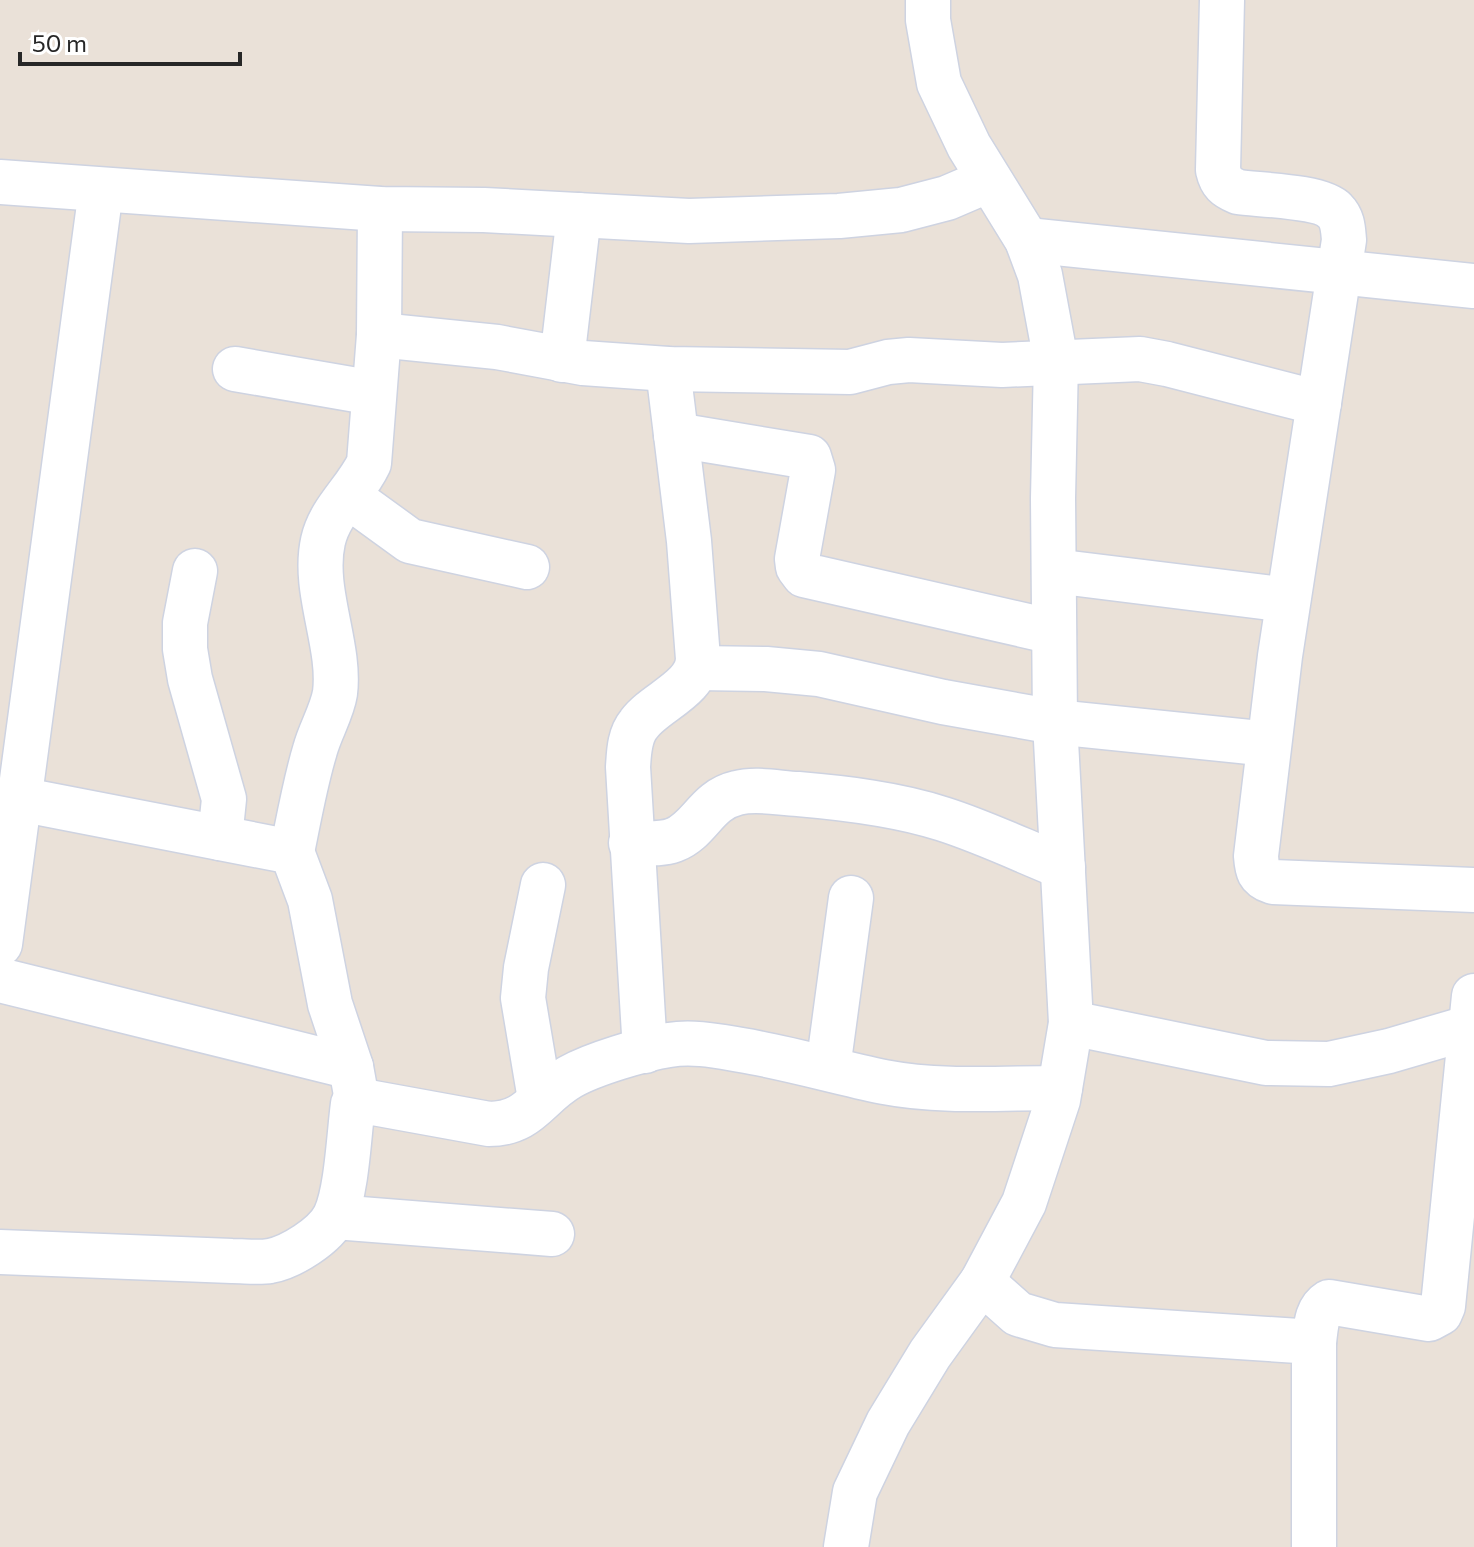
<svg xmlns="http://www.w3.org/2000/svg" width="1474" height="1547" viewBox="0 0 1474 1547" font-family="Commissioner,sans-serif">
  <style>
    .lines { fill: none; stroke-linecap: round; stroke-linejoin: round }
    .minor-casing { stroke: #ced3e1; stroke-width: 47 }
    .minor { stroke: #fff; stroke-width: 44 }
  </style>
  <rect width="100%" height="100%" fill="#eae1d8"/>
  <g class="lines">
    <defs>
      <g id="minor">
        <path d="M 1222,0 L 1218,170 C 1221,183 1226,187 1238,192 C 1259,195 1321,196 1335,211 C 1343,219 1343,229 1344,240 L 1280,656 L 1256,856 C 1257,870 1258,877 1273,882 L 1474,890"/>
        <polyline points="0,182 380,209 484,210 689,221 839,216 901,210 947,198 989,180"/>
        <polyline points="1027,240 1474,286"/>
        <polyline points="379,335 497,347 583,363 668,369 850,372 888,362 909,360 1002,365 1140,359 1167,364 1319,403"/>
        <polyline points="562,360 579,215"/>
        <polyline points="235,369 374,393"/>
        <polyline points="676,435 809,457 813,470 797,559 798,567 804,575 1054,632"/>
        <polyline points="348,496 410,541 527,567"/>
        <polyline points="195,571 185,623 185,649 190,679 224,799 220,838"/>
        <polyline points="1054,571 1288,600"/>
        <polyline points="698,668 766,669 819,674 943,702 1055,722 1269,744"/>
        <polyline points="19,799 292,852 310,900 330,1004 351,1067 357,1100"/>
        <path d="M 631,843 C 646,843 660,845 674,840 C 700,830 706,800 737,793 C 756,788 778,793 798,794 C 845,798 898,804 943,819 C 984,832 1023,851 1063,867"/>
        <path d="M 292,852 C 299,818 305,783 315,750 C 320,731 332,712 335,693 C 341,645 312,590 323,541 C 330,510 356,491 369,463 L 379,335 L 380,209"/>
        <polyline points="0,944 101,190"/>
        <polyline points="0,980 351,1067"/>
        <polyline points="1071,1023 1266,1063 1329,1064 1389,1051 1471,1027"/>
        <path d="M 645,1051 L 628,767 C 629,753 629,736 639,724 C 655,702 697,689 698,659 L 689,541 L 668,369"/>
        <polyline points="828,1068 851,898"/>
        <polyline points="540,1099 523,998 526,968 543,885"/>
        <polyline points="335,1217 552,1234"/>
        <path d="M 0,1252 L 232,1261 C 245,1261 258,1263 270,1261 C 291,1257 325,1236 335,1216 C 347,1190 349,1134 353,1104 L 357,1100 L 489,1124 C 530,1124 537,1096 570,1077 C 593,1064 643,1049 669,1045 C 693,1041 717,1046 741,1050 C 789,1058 836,1072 884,1082 C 941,1093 1002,1088 1060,1088"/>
        <polyline points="982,1282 1018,1314 1055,1325 1314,1342 1314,1547"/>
        <path d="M 1314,1342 C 1316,1327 1316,1310 1329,1302 L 1429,1319 L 1440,1313 L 1443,1306 L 1474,996"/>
        <polyline points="846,1547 855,1492 888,1423 930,1354 982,1282 1024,1203 1058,1100 1071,1023 1055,722 1053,498 1056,361 1040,275 1027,240 969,146 939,83 928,20 928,0"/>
      </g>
    </defs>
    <use href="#minor" class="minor-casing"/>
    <use href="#minor" class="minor"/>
  </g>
  <path d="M20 52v12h220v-12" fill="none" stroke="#272727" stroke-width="4"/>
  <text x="32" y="52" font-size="24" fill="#272727" stroke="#ffffff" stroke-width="6" paint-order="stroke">50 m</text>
</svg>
